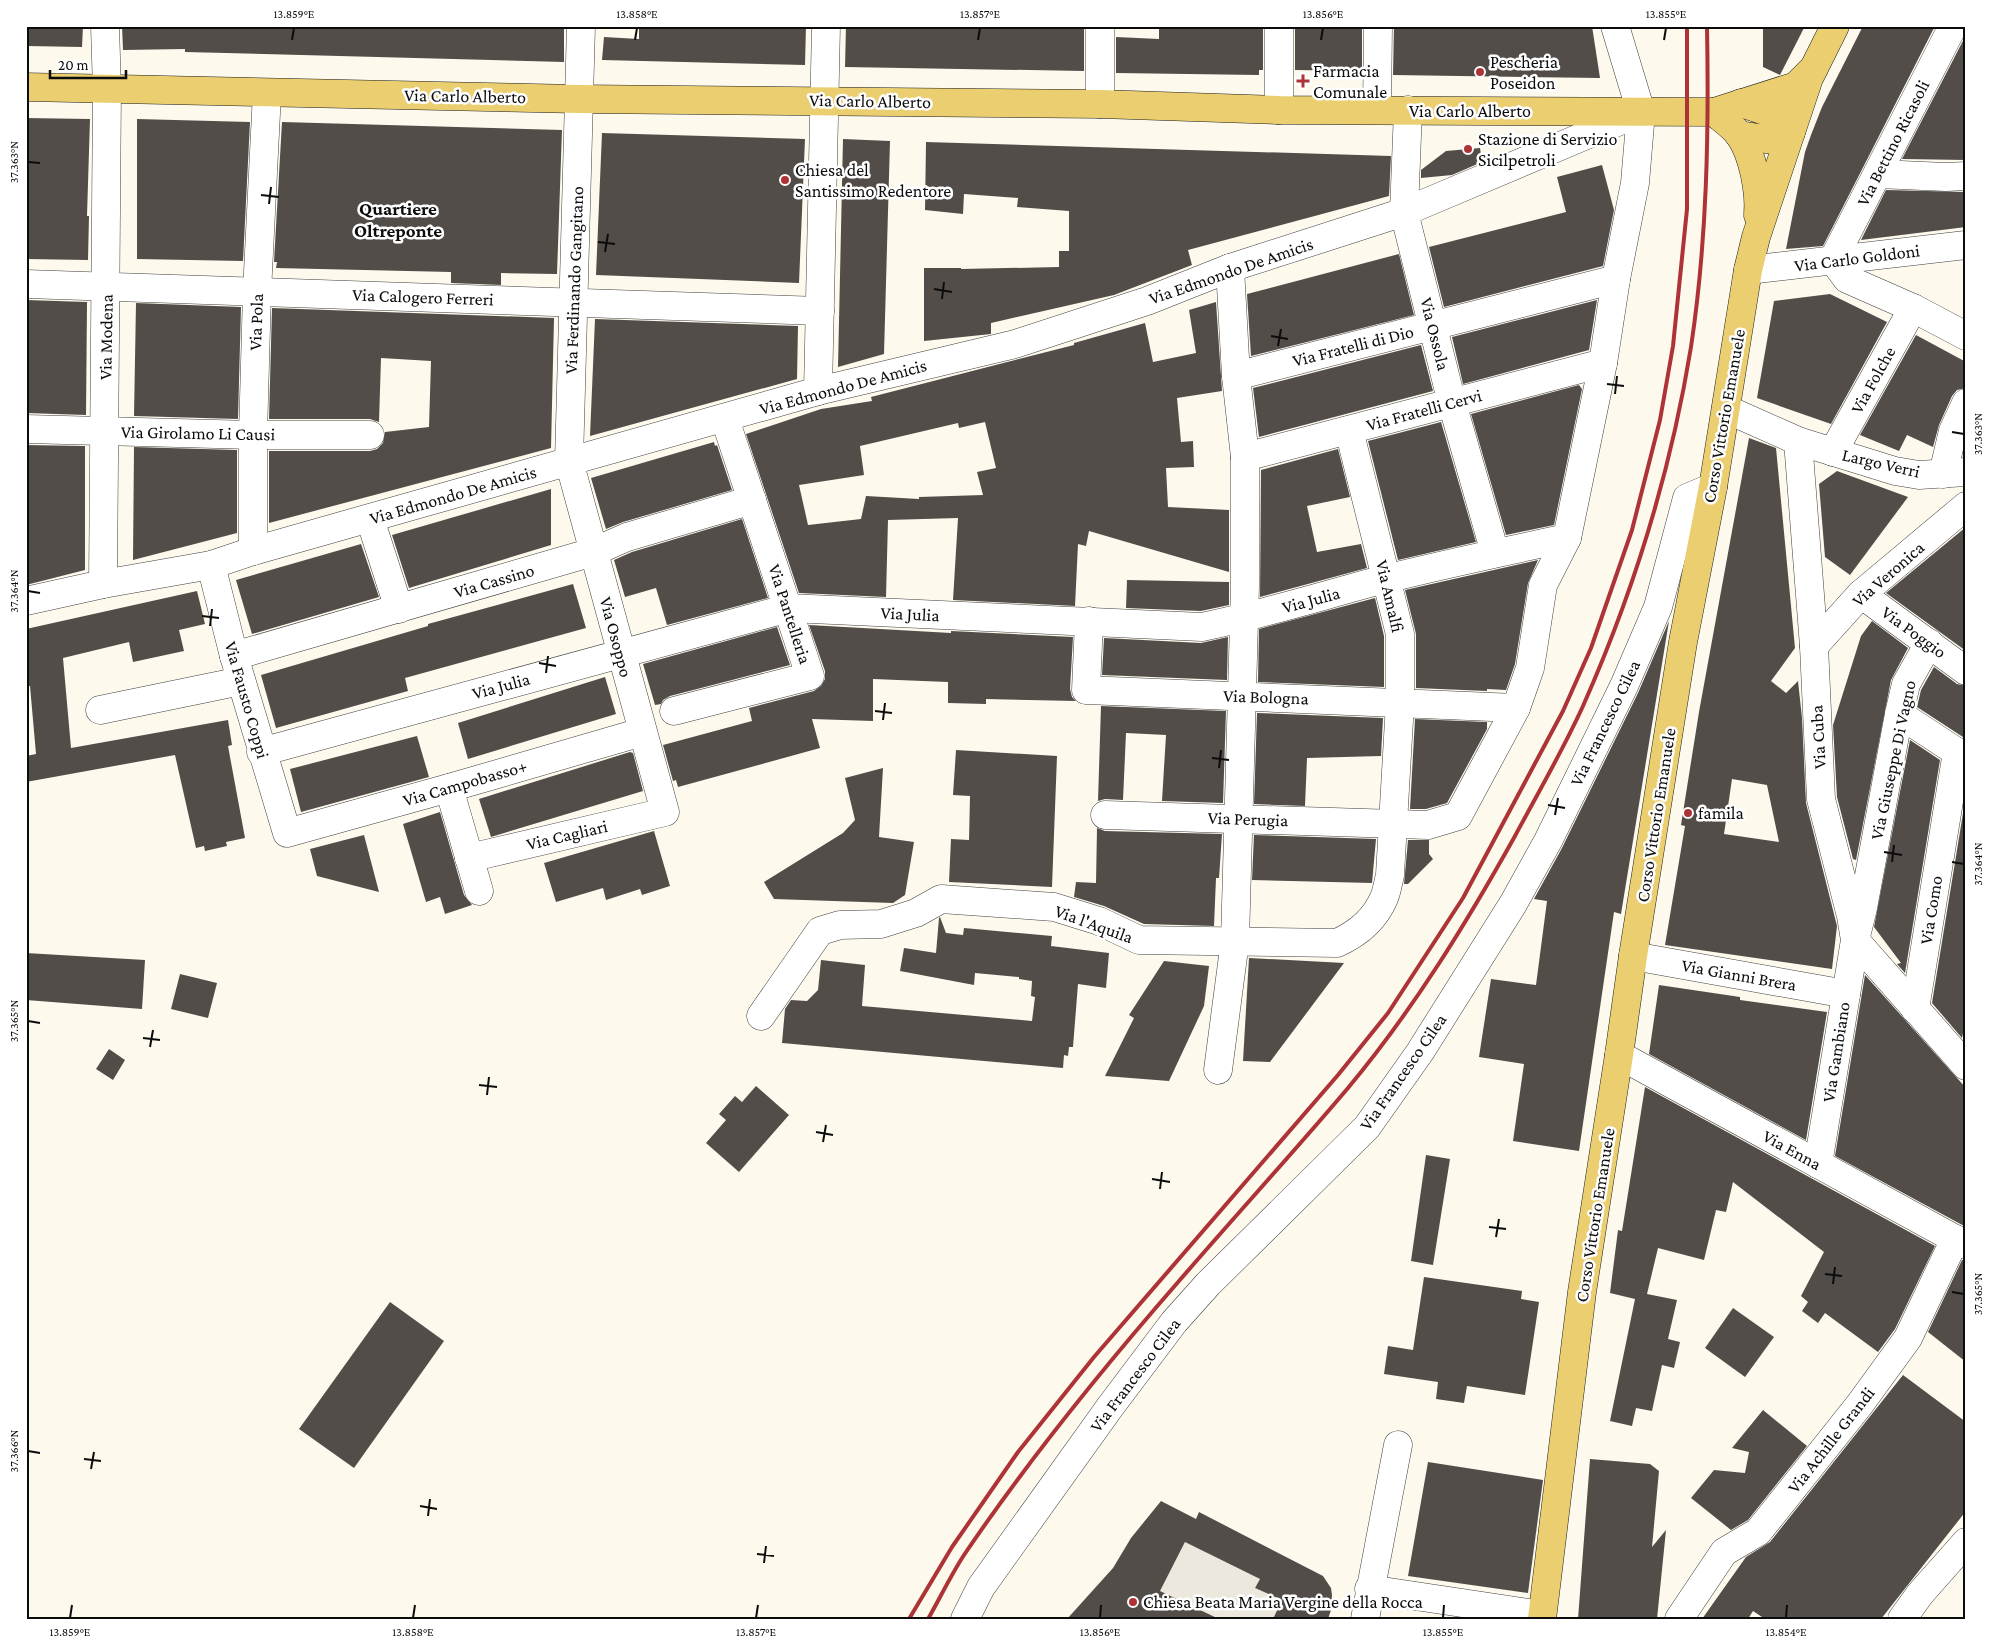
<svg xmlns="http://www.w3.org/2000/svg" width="1992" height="1645" viewBox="0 0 1992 1645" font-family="'Crimson Pro',serif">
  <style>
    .plaza { fill: #ece8dd }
    .building { fill: #534d4a; fill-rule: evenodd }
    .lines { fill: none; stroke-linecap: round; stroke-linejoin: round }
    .minor-casing { stroke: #3f3f3f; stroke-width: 29 }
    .major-casing { stroke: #1d1d1d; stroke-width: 29 }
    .minor { stroke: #fff; stroke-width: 28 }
    .major { stroke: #eace70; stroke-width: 28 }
    .rail { stroke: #ad3337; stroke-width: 4 }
    .ticks { fill: none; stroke: #0c0c0c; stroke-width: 2 }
    .poi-dot { fill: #ad3337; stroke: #fff; stroke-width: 2 }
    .labels { text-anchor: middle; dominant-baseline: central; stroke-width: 5; stroke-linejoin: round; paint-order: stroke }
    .poi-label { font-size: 18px; fill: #0c0c0c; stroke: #fff; text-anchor: start }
    .street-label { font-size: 18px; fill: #0c0c0c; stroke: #fff }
    .neighbourhood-label { font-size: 19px; font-weight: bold; fill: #0c0c0c; stroke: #fff }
    .neatline { fill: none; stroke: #0c0c0c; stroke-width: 2 }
    .ticks-label { font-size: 12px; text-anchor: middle; fill: #0c0c0c }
  </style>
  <rect width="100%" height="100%" fill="#fdfaed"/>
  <polygon class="plaza" points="1188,1537 1207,1553 1260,1579 1255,1588 1324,1619 1204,1619 1206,1613 1160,1591"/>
  <g class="building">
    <polygon points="27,26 83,26 82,47 27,46"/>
    <polygon points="122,26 564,26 564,62 185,52 185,49 123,50"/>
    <polygon points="639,26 806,26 805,65 602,60 604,37 639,39"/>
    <polygon points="846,26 1084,26 1084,71 845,67"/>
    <polygon points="1159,26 1263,26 1263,70 1259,70 1259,75 1116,73 1116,37 1159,39"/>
    <polygon points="1295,26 1362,26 1362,71 1295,70"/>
    <polygon points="1394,26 1592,26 1600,78 1393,75"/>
    <polygon points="1763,26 1805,26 1780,75 1763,67"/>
    <polygon points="1863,26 1935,26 1823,246 1786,249 1805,152 1811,135 1822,107"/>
    <polygon points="1966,35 1966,160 1902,159"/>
    <polygon points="26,118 90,119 87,216 89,216 88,260 26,259"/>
    <polygon points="137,119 250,122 243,261 137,259"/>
    <polygon points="282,122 562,130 557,274 501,273 501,285 451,283 451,272 276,268 277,262 274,262"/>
    <polygon points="602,133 805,139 799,283 596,275"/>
    <polygon points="843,139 890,141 884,354 838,367"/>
    <polygon points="926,142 1391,156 1389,196 1188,250 1192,265 1114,295 991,323 991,334 924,341 924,268 961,268 961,269 1059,267 1059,251 1069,251 1069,211 1017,207 1018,198 964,194 963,214 925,210"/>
    <polygon points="1480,148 1482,162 1452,175 1421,178 1421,170 1446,151"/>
    <polygon points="1602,165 1614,210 1603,266 1444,307 1429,247 1566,212 1557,177"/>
    <polygon points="1886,190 1966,192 1966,227 1861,240"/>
    <polygon points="1399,254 1414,315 1251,356 1247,294"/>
    <polygon points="1830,294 1887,322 1831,424 1757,398 1774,301"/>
    <polygon points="26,300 87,302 86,415 26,413"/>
    <polygon points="1597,300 1589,350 1463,384 1452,337"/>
    <path d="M 1216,302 L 1222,391 L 1177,398 L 1181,442 L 1193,441 L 1194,467 L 1166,468 L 1168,507 L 1229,510 L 1229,572 L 1089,531 L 1086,546 L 1078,544 L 1075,606 L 953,600 L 958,518 L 888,520 L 886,597 L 799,593 L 746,434 L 821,409 L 872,401 L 871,397 L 1074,345 L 1074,343 L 1145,323 L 1153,362 L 1196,353 L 1189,310 ZM 985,422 L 996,468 L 977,472 L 983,495 L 919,497 L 919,499 L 866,496 L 861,519 L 808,525 L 799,485 L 864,475 L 860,446 L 958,423 L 959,428 Z"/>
    <polygon points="136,303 241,307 238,419 134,416"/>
    <polygon points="272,308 554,318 551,448 269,523 269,451 370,451 377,449 383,443 385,432 429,427 431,361 381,358 379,422 370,419 269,419"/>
    <polygon points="595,319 798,326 797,379 590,436"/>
    <polygon points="1916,335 1966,362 1966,388 1957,390 1952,396 1939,425 1933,447 1907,435 1899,451 1860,435"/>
    <polygon points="1421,345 1433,391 1259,437 1253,388"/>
    <polygon points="1579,385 1582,389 1554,525 1506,535 1471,414"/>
    <polygon points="1441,422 1476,542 1398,560 1368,441"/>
    <path d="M 1749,438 L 1776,448 L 1795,648 L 1771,681 L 1786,693 L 1798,681 L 1802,718 L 1806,803 L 1837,926 L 1832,969 L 1665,945 L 1685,826 L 1681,825 L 1699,712 ZM 1732,779 L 1767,785 L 1779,842 L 1724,834 Z"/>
    <polygon points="714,442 715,446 717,445 732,490 623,522 606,529 591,478"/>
    <polygon points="26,445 85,446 85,570 26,585"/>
    <polygon points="134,447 237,450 237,533 133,560"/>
    <polygon points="1338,449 1350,497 1307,506 1317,552 1361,544 1367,568 1260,597 1261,470"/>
    <polygon points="1837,471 1908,497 1850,575 1825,557 1819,484"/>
    <polygon points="551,489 551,545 409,588 392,535"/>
    <polygon points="742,519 768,598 667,625 656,588 625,597 614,560 632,552"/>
    <polygon points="1966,527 1966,651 1886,593"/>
    <polygon points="361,544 379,597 252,634 236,580"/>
    <polygon points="1538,560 1528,583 1515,664 1506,690 1487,689 1487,691 1416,688 1416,634 1405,590"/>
    <polygon points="1127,580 1229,582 1229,605 1201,611 1126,608"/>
    <polygon points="573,584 586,628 405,678 408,691 276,728 261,675 428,626 428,624"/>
    <polygon points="197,591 205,624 179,630 184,651 133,662 129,642 63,658 71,748 228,720 232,745 228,746 245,838 226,842 227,846 205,851 204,846 196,848 175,755 26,782 26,756 36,754 30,686 26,686 26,629"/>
    <polygon points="1375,598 1384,636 1384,687 1258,682 1259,629"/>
    <polygon points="1669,621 1621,914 1614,912 1579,1151 1513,1141 1524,1064 1479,1057 1491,979 1536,985 1547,901 1534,899 1562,848 1638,693"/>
    <polygon points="1872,621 1908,648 1891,680 1856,860 1853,859 1837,797 1833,725 1861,636"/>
    <polygon points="809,625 951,633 951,631 1073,637 1070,689 1072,697 1076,701 986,699 986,704 948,703 948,682 873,679 873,721 812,719 820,748 678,787 676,780 673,781 663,745 752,721 749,708 814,691 821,686 825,679 825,671"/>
    <polygon points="777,627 790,665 670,696 663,700 661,704 655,705 643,664"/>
    <polygon points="1228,637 1227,680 1102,675 1104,638 1201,643"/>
    <polygon points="1934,667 1957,684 1966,686 1966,739 1917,707 1921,690"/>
    <polygon points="605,677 616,714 468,759 458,723"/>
    <polygon points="1101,706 1226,711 1223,803 1162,801 1166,735 1126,733 1123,800 1105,799 1098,801"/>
    <polygon points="1257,713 1383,718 1381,756 1307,758 1305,806 1254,804"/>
    <polygon points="1415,719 1487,722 1487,729 1447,803 1426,809 1410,809"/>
    <polygon points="417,736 429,777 301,812 290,769"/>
    <polygon points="1910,740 1940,760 1905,973 1897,964 1901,963 1874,927"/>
    <polygon points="956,750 1057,756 1052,887 949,882 951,839 969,840 970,796 953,795"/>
    <polygon points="630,752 633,753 643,791 491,837 479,799"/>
    <polygon points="883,768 879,837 914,842 905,895 893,903 774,899 764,882 843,833 855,820 845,778"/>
    <polygon points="1966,795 1966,1019 1962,1038 1932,1003"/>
    <polygon points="440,812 464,895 472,905 445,914 440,897 426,902 403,824"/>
    <polygon points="1097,828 1105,831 1222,834 1219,878 1216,878 1214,926 1144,924 1104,906 1074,897 1076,882 1096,883"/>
    <polygon points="654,831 670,886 642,895 640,889 606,900 603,888 556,902 544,863"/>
    <polygon points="364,835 379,892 317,876 310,849"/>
    <polygon points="1254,835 1376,839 1372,883 1252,880"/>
    <polygon points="1408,840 1429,840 1429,854 1433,859 1408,884 1404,884"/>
    <polygon points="940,917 946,933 963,935 964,928 1052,936 1051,946 1109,953 1106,988 1078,984 1073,1047 1069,1047 1068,1056 1064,1055 1063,1068 782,1043 785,1009 791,1000 807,1001 818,990 821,960 865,965 862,1006 1032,1021 1035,997 1031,996 1032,981 1019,979 1019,977 975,973 974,985 900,971 904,948 936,953 939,918"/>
    <polygon points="26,953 145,960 142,1009 26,1000"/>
    <polygon points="1249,958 1344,963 1270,1062 1243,1061"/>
    <polygon points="1164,961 1209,966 1204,1006 1169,1081 1105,1076 1134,1018 1129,1015"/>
    <polygon points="180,974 217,983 208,1018 171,1009"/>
    <polygon points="1865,975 1966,1088 1966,1227 1835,1156"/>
    <polygon points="1659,985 1740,997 1740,1000 1827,1012 1806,1140 1649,1054"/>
    <polygon points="109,1049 125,1060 113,1080 96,1069"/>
    <polygon points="756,1086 789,1115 739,1172 706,1143 726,1120 719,1114 735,1096 742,1102"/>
    <polygon points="1645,1087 1935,1246 1895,1329 1878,1352 1825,1313 1818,1323 1802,1311 1808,1302 1801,1296 1824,1252 1733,1182 1726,1212 1716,1210 1704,1260 1658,1248 1647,1294 1677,1300 1668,1339 1680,1342 1674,1368 1662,1365 1652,1411 1636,1408 1632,1426 1610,1421 1635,1299 1610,1293 1618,1230 1622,1231"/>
    <polygon points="1426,1155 1450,1159 1433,1265 1411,1261"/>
    <polygon points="1962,1260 1966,1261 1966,1362 1928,1332"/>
    <polygon points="1424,1277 1522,1291 1521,1299 1539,1302 1525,1395 1467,1386 1464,1403 1436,1399 1438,1382 1384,1374 1388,1346 1413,1350"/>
    <polygon points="390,1302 444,1341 354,1468 299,1429"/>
    <polygon points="1733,1308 1774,1337 1745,1377 1705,1348"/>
    <polygon points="1903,1375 1966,1422 1966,1511 1881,1619 1765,1619 1753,1611 1748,1619 1702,1619 1746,1557 1770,1542"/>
    <polygon points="1763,1410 1807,1446 1748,1520 1731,1530 1691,1498 1714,1470 1745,1473 1749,1452 1732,1448"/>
    <polygon points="1590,1459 1650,1464 1659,1471 1652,1547 1666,1530 1657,1619 1578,1619"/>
    <polygon points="1428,1462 1543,1480 1528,1593 1408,1576"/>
    <polygon points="1161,1501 1196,1519 1199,1512 1323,1576 1331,1588 1332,1595 1331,1610 1328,1619 1273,1619 1282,1600 1255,1588 1260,1579 1185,1542 1160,1591 1219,1619 1067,1619 1113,1568 1131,1538"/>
  </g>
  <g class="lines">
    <defs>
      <g id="minor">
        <polyline points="1100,26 1100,104"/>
        <polyline points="1279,26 1279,110"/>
        <polyline points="1953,26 1833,260 1847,279 1913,308 1966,336"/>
        <polyline points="1377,110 1378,26"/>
        <polyline points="1408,110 1404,212 1452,403 1495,553"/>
        <polyline points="1878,174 1946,177 1966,176"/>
        <polyline points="1748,270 1966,245"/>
        <polyline points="26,284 820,311"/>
        <polyline points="1236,376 1616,279"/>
        <polyline points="818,391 826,26"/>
        <polyline points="1726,409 1798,441 1814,646 1821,799 1851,916 1855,940 1966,1066"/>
        <polyline points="26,429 253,435 370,435"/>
        <polyline points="1798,441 1895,471 1919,475 1966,472"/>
        <polyline points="1833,452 1913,308"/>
        <polyline points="1245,457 1603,363"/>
        <polyline points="1943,474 1953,431 1966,403"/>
        <polyline points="370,519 399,609"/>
        <polyline points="253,551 253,435 257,292 267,93"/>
        <polyline points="211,565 234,656 287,833 449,788 642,732"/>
        <polyline points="103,584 107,89 105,26"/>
        <polyline points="1861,594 1966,671"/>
        <polyline points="26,601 103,584 211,565 253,551 818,391 1015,344 1147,301 1230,268 1404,212 1641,112"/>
        <polyline points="1089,621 1086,690 1516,708"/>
        <polyline points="1814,646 1861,594 1966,506"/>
        <polyline points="234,656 593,552 627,537 752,500"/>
        <polyline points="100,710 241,681"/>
        <polyline points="674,711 810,676 725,419"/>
        <polyline points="1899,714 1966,758"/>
        <path d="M 261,752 L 789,608 L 1202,627 C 1264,614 1324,595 1385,579 C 1445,564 1506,551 1567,538"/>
        <polyline points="449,788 479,891"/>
        <polyline points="1105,815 1428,825 1458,816 1516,708 1530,668 1543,585 1567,538 1603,363 1616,279 1635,183 1641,112 1615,26"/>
        <polyline points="469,858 665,812 569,461 581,26"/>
        <polyline points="1633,956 1846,994"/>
        <polyline points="1915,1009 1957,752"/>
        <path d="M 761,1016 L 820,931 L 840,925 L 881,924 L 916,913 L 941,899 L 1054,907 L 1099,921 L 1139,940 L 1337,943 C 1357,934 1375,919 1384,898 C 1387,891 1388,883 1390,875 L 1400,703 L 1400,634 L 1349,430"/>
        <polyline points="1619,1055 1966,1245"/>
        <polyline points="1218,1070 1235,941 1245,586 1245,457 1236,376 1230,268"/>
        <polyline points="1818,1164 1855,940 1863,908 1899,714 1906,684 1929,643"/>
        <polyline points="1369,1589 1542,1615"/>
        <polyline points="965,1619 981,1587 1110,1407 1174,1322 1208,1284 1367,1127 1420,1052 1513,904 1548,841 1624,686 1658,607 1687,498 1713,487"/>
        <polyline points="1365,1619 1398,1445"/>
        <polyline points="1679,1619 1724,1552 1758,1532 1860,1404 1908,1338 1955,1239"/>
        <polyline points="1902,1619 1920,1594 1966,1542"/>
      </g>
      <g id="major">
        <polyline points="26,87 579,99 1100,104 1279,110 1714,112 1796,86 1814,68"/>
        <path d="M 1714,112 C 1722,119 1734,127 1740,136 C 1753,155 1760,192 1758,215"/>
        <polyline points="1739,135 1772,140 1791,132 1780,116 1741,103"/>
        <polyline points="1542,1619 1582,1292 1619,1055 1633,956 1683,642 1713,487 1748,270 1756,237 1809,78 1835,26"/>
      </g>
    </defs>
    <use href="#minor" class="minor-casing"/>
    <use href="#major" class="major-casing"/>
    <use href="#minor" class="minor"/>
    <use href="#major" class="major"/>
    <g class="rail">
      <polyline points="909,1619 952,1547 1018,1452 1094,1357 1338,1075 1388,1013 1463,898 1563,711 1591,648 1632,530 1660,420 1673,346 1687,209 1687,26"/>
      <path d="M 928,1619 C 940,1598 951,1575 964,1555 C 1029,1459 1103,1368 1179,1281 C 1235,1216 1293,1153 1348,1088 C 1413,1010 1466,924 1515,836 C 1538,793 1563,750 1583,706 C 1634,591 1671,470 1691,347 C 1707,241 1709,133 1707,26"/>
    </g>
  </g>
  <path class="ticks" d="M 292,40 L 294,28M 635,40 L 637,28M 978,40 L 980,28M 1321,40 L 1323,28M 1664,40 L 1666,28M 28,162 L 40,163M 261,195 L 279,197M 269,204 L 271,187M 598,242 L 615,244M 605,252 L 608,234M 934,289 L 952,292M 942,299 L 944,282M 1271,336 L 1288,339M 1278,346 L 1281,329M 1607,384 L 1624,386M 1615,394 L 1617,376M 1952,432 L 1964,434M 28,591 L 40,593M 202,616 L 219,618M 210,626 L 212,609M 539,663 L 556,666M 546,673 L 548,656M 875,711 L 892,713M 883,720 L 885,703M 1212,758 L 1229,760M 1219,768 L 1221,750M 1548,805 L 1565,808M 1555,815 L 1558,798M 1884,852 L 1902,855M 1892,862 L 1894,845M 1952,862 L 1964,864M 28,1021 L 40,1023M 143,1038 L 160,1040M 150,1047 L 153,1030M 479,1085 L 497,1087M 487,1095 L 489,1077M 816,1132 L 833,1135M 823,1142 L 826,1125M 1152,1179 L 1170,1182M 1160,1189 L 1162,1172M 1489,1227 L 1506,1229M 1496,1237 L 1499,1219M 1825,1274 L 1842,1276M 1833,1284 L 1835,1267M 1952,1292 L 1964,1294M 28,1451 L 40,1453M 84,1459 L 101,1461M 91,1469 L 94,1452M 420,1506 L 437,1509M 428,1516 L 430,1499M 757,1554 L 774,1556M 764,1563 L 766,1546M 70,1618 L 72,1605M 413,1618 L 415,1605M 756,1618 L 758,1605M 1100,1618 L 1101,1605M 1443,1618 L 1444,1605M 1786,1618 L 1787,1605"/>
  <g class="poi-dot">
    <circle cx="1480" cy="72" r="5"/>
    <path d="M1300.5 73.5h5v5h5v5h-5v5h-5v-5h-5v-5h5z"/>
    <circle cx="1468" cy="149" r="5"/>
    <circle cx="785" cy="180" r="5"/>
    <circle cx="1688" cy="813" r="5"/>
    <circle cx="1133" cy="1602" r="5"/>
  </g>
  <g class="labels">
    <g class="poi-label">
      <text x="1490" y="62">Pescheria<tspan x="1490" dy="21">Poseidon</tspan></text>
      <text x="1313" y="71">Farmacia<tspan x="1313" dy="21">Comunale</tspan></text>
      <text x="1478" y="139">Stazione di Servizio<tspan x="1478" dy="21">Sicilpetroli</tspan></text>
      <text x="795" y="170">Chiesa del<tspan x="795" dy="21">Santissimo Redentore</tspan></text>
      <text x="1698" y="813">famila</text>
      <text x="1143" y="1602">Chiesa Beata Maria Vergine della Rocca</text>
    </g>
    <g class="street-label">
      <text transform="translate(465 96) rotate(1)">Via Carlo Alberto</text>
      <text transform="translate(870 101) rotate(1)">Via Carlo Alberto</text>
      <text x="1470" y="111">Via Carlo Alberto</text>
      <text transform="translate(1893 143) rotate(-63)">Via Bettino Ricasoli</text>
      <text transform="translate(1857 258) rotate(-7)">Via Carlo Goldoni</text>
      <text transform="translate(1231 271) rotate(-19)">Via Edmondo De Amicis</text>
      <text transform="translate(574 280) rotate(-88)">Via Ferdinando Gangitano</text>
      <text transform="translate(423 297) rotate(2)">Via Calogero Ferreri</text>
      <text transform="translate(256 322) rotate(-88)">Via Pola</text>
      <text transform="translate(1435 334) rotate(76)">Via Ossola</text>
      <text transform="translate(106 337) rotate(-89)">Via Modena</text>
      <text transform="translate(1353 346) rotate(-14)">Via Fratelli di Dio</text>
      <text transform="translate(1873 380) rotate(-61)">Via Folche</text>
      <text transform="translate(843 387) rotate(-15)">Via Edmondo De Amicis</text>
      <text transform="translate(1424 410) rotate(-15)">Via Fratelli Cervi</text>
      <text transform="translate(1724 416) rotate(-80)">Corso Vittorio Emanuele</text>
      <text transform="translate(198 433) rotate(1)">Via Girolamo Li Causi</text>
      <text transform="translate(1881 463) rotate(13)">Largo Verri</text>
      <text transform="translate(453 495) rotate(-16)">Via Edmondo De Amicis</text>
      <text transform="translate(1888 574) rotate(-41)">Via Veronica</text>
      <text transform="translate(494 581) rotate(-16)">Via Cassino</text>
      <text transform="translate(1390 596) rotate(77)">Via Amalfi</text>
      <text transform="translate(1311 600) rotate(-15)">Via Julia</text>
      <text transform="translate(790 614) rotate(72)">Via Pantelleria</text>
      <text transform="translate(910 614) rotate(3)">Via Julia</text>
      <text transform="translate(1914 632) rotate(36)">Via Poggio</text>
      <text transform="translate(616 637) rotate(75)">Via Osoppo</text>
      <text transform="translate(501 686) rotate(-15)">Via Julia</text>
      <text transform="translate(1266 697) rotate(2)">Via Bologna</text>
      <text transform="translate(247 700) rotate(74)">Via Fausto Coppi</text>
      <text transform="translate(1605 723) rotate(-64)">Via Francesco Cilea</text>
      <text transform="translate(1818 737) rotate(-93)">Via Cuba</text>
      <text transform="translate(1893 760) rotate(-78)">Via Giuseppe Di Vagno</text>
      <text transform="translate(465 783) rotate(-16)">Via Campobasso+</text>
      <text transform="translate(1656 815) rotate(-81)">Corso Vittorio Emanuele</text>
      <text transform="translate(1248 819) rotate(2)">Via Perugia</text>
      <text transform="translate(567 835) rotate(-13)">Via Cagliari</text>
      <text transform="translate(1931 910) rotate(-81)">Via Como</text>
      <text transform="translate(1094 924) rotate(20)">Via l'Aquila</text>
      <text transform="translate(1739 975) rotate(10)">Via Gianni Brera</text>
      <text transform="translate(1836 1052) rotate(-81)">Via Gambiano</text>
      <text transform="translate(1403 1072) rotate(-55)">Via Francesco Cilea</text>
      <text transform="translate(1792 1150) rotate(29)">Via Enna</text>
      <text transform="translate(1595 1215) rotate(-81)">Corso Vittorio Emanuele</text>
      <text transform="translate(1135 1375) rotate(-53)">Via Francesco Cilea</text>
      <text transform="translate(1831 1440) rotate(-52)">Via Achille Grandi</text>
    </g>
    <g class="neighbourhood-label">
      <text x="398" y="208">Quartiere<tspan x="398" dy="22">Oltreponte</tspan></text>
    </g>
  </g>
  <rect width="1992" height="1645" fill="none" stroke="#ffffff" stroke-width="55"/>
  <path d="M50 70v8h76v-8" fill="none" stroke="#0c0c0c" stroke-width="2.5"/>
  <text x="58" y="70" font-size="15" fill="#0c0c0c" stroke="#ffffff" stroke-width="4" paint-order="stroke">20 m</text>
  <rect x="28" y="28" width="1936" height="1590" class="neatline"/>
  <g class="ticks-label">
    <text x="294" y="18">13.859°E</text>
    <text x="637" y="18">13.858°E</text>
    <text x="980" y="18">13.857°E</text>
    <text x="1323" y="18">13.856°E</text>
    <text x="1666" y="18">13.855°E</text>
    <text transform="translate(14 162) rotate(-90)" y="4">37.363°N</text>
    <text transform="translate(1978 434) rotate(-90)" y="4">37.363°N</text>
    <text transform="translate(14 591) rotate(-90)" y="4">37.364°N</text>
    <text transform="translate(1978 864) rotate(-90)" y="4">37.364°N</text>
    <text transform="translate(14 1021) rotate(-90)" y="4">37.365°N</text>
    <text transform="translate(1978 1294) rotate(-90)" y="4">37.365°N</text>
    <text transform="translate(14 1451) rotate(-90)" y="4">37.366°N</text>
    <text x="70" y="1636">13.859°E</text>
    <text x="413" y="1636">13.858°E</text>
    <text x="756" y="1636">13.857°E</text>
    <text x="1100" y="1636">13.856°E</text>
    <text x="1443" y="1636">13.855°E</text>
    <text x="1786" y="1636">13.854°E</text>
  </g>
</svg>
